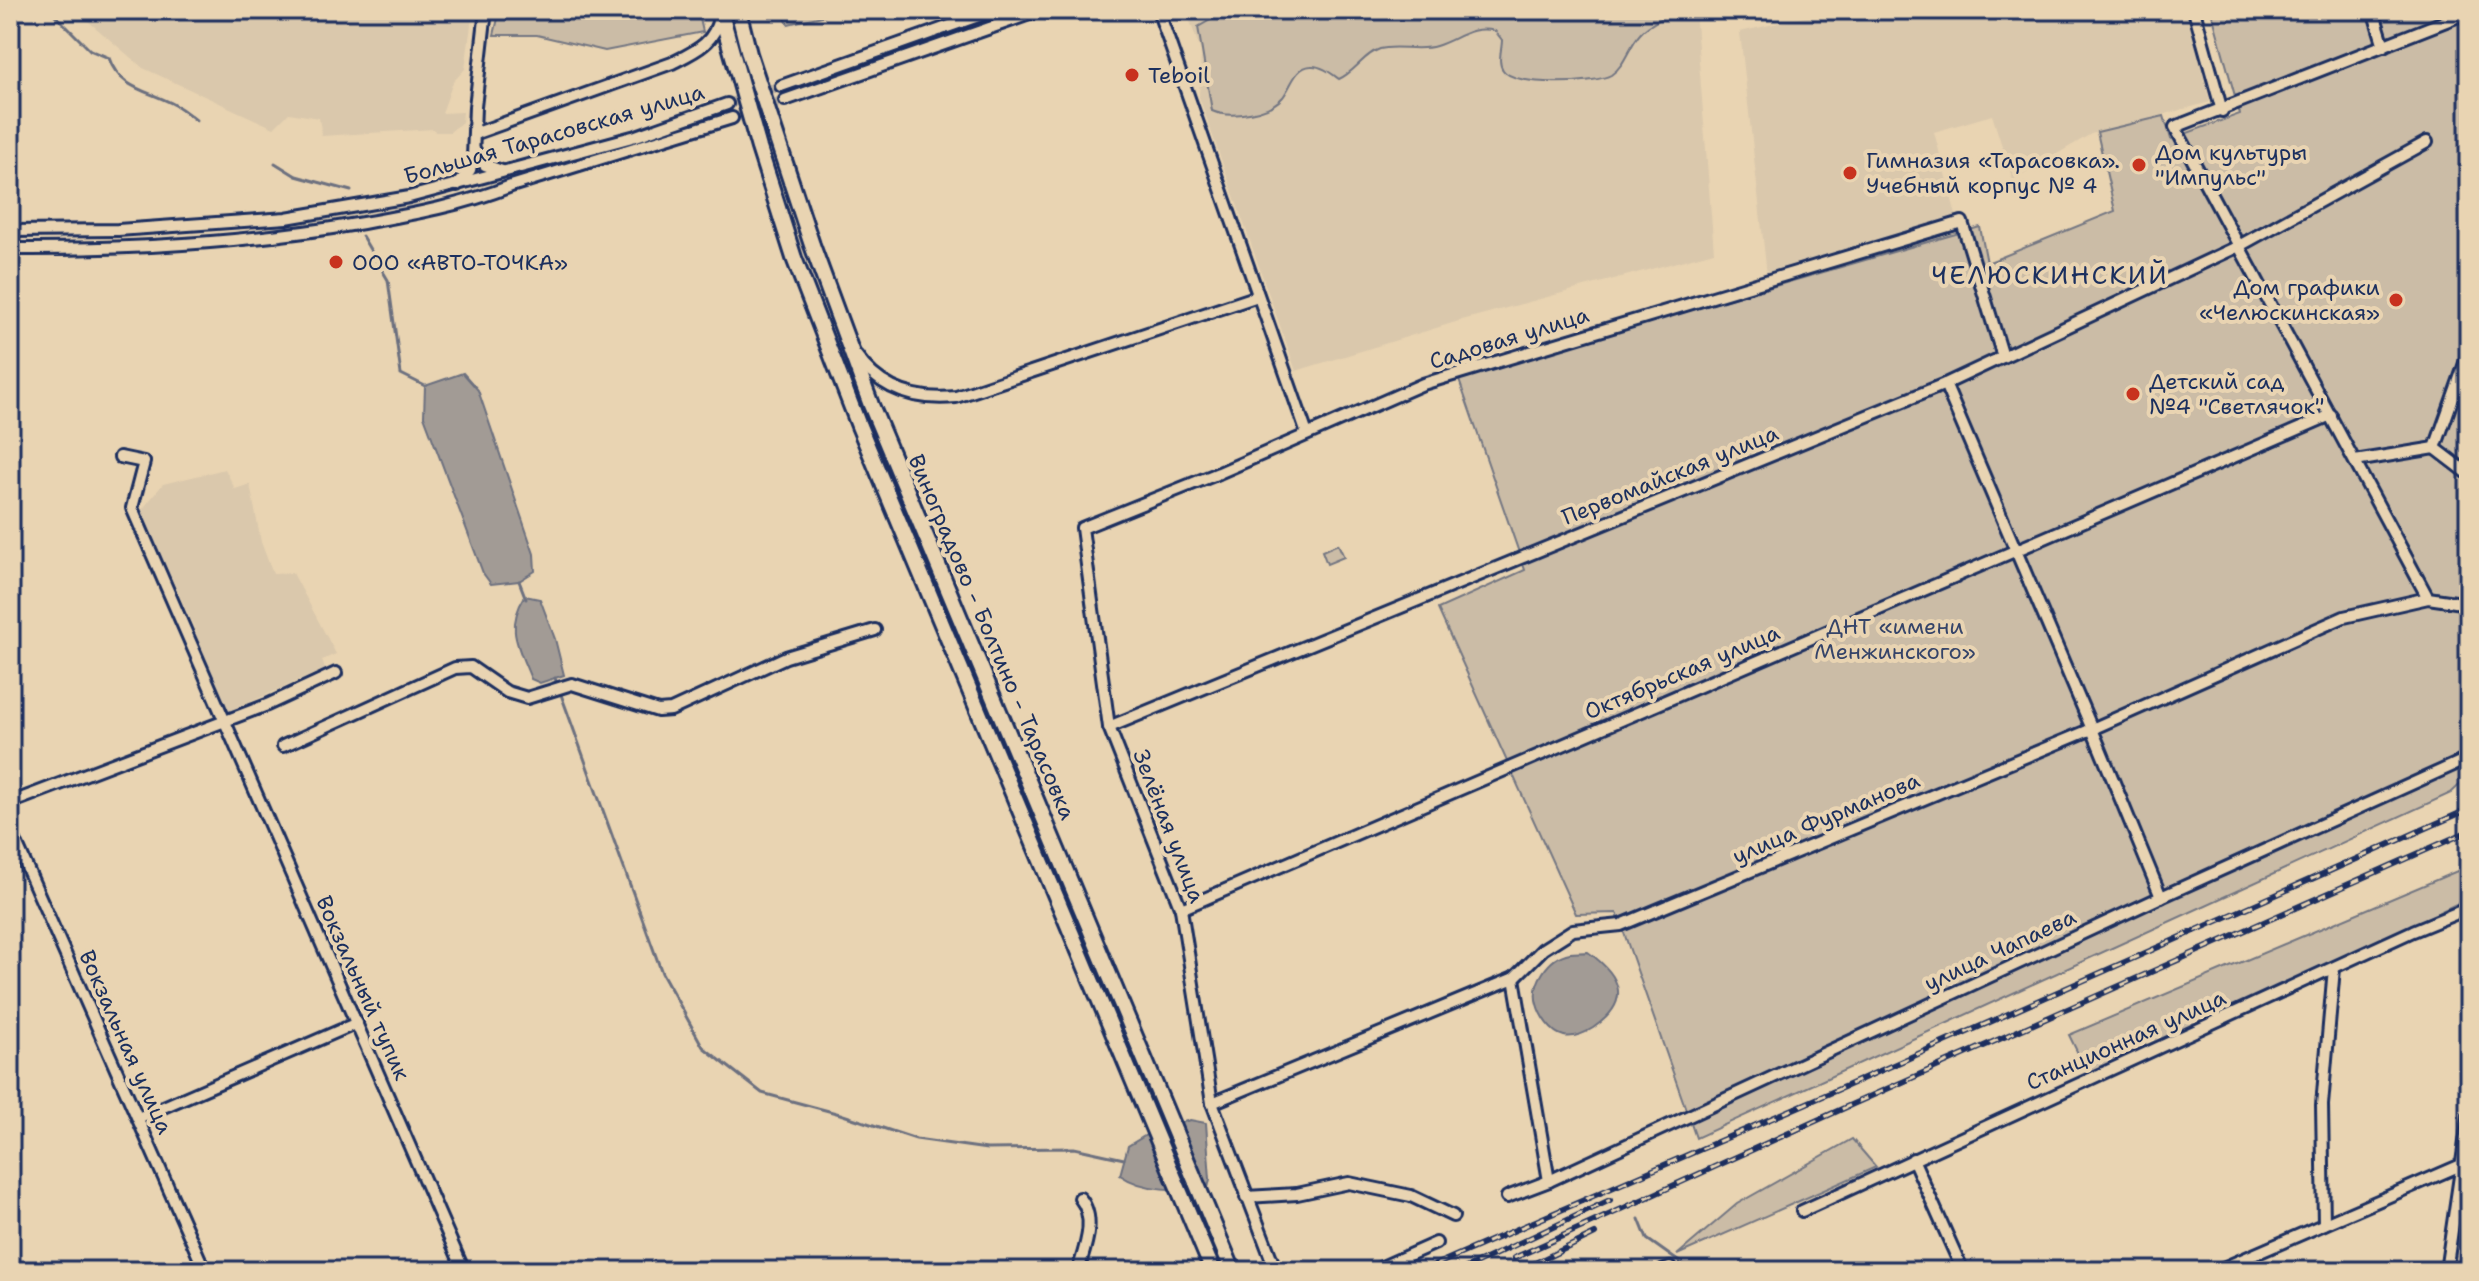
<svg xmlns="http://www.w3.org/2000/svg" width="2479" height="1281" viewBox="0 0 2479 1281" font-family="'Shantell Sans',sans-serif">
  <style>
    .built { fill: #dac8ac }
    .green { fill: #cbbca6; stroke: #737682; stroke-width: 2 }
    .water { fill: #a29b95; stroke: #6c707f; stroke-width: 2 }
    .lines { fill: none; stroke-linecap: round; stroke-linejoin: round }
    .stream { stroke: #6c707f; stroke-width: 3 }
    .minor-tunnel { stroke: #c0b3a1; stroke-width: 10; stroke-dasharray: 10 5; stroke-linecap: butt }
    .minor-casing { stroke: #1b2f5e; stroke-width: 16 }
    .major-casing { stroke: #1b2f5e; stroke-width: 20 }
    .minor { stroke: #e9d4b2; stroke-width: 10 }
    .major { stroke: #e9d4b2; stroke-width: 14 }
    .rail-casing { stroke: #1b2f5e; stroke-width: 6 }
    .rail { stroke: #e9d4b2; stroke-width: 3; stroke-dasharray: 9; stroke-linecap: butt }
    .poi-dot { fill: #c8321e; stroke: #e9d4b2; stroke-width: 3 }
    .labels { text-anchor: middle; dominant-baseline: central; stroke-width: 8; stroke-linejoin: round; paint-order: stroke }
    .poi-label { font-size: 22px; fill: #1b2f5e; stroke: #e9d4b2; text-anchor: start }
    .street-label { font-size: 22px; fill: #1b2f5e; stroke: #e9d4b2 }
    .park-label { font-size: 22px; fill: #354469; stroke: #e9d4b2 }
    .quarter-label { font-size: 26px; letter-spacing: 2px; fill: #1b2f5e; stroke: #e9d4b2 }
  </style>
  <rect width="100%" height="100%" fill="#e9d4b2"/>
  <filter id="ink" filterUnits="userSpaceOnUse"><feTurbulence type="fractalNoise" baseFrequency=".0125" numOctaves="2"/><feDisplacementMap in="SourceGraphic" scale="16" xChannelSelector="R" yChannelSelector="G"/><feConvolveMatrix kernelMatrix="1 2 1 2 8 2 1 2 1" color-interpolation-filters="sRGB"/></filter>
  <g filter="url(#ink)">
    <g class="built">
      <polygon points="75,10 473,10 465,69 453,82 442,113 463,112 462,122 450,132 435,132 434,129 322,136 319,118 289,113 274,128 143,68"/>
      <polygon points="1186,10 1695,10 1714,252 1462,320 1296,371 1199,97 1201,52"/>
      <polygon points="1834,10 2187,10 2210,102 2091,134 2013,180 1992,115 1934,132 1956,215 1767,275 1740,32"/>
      <polygon points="225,469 235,489 250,484 261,542 273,574 293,573 336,654 322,660 325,669 225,713 190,637 197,634 141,511 163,484"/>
    </g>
    <g class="green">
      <polygon points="500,10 698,10 703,32 605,51 537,35 494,35"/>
      <polygon points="781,10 847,10 788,24"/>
      <path d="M 1228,10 L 1676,10 C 1664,19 1650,22 1640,34 C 1629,46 1625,66 1611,75 C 1595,84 1513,87 1503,70 C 1497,62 1502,49 1502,40 L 1495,31 C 1471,25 1458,39 1436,46 C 1418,52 1397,44 1380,49 C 1364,54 1355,72 1339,79 C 1332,74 1321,65 1311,66 C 1295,67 1291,87 1283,97 C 1269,113 1231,119 1212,111 L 1198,27 Z"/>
      <polygon points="2211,10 2469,10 2469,776 2451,793 1696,1138 1617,913 1576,914 1438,609 1525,570 1458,377 1980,227 1987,263 2115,211 2097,132 2164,116 2171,139 2240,114"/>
      <polygon points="1338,544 1344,557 1327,564 1322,551"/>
      <polygon points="2469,866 2469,898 2090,1078 2069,1035"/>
      <polygon points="1852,1139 1876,1167 1677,1255 1737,1204"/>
      <polygon points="2469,1157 2469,1271 2453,1271"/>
    </g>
    <g class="water">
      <polygon points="463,373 478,390 534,554 535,571 519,581 491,584 483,573 424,416 425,386"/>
      <path d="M 525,596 L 540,599 L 555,639 L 564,675 L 540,683 L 531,679 C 518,646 505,628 525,596 Z"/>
      <path d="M 1588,952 C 1623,977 1631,1002 1593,1028 C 1585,1033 1573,1038 1564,1036 C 1551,1033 1540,1016 1537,1004 C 1531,984 1548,957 1570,953 C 1576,952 1582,953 1588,952 Z"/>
      <path d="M 1190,1120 L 1206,1123 L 1210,1179 L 1208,1188 C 1179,1190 1144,1192 1120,1175 L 1128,1146 L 1153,1131 Z"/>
    </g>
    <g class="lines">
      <g class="stream">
        <path d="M 50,10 L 90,50 L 109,58 C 119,89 150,91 175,105 C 183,109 189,115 196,120"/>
        <polyline points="275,163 296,176 351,191"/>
        <polyline points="362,236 388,280 401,374 425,386"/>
        <polyline points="519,581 526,599"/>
        <polyline points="555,678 662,973 703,1047 762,1093 840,1114 916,1139 987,1149 1074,1148 1124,1159"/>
        <polyline points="1639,1219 1647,1239 1692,1271"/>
      </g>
      <g class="minor-tunnel">
        <polyline points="727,104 781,86"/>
        <polyline points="732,118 785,100"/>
      </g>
      <defs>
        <g id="minor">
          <polyline points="1158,10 1307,434"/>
          <polyline points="2194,10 2222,111"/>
          <polyline points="2373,10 2384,46"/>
          <polyline points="781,86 995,10"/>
          <polyline points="785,100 1041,10"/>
          <path d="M 474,134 L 672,63 C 694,52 716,43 719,16"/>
          <polyline points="475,151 485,165 502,171"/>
          <polyline points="457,185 470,170 473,157 475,107 486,10"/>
          <polyline points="10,231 118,230 286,218 409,197 636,136 727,104"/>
          <path d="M 10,249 C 128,250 247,243 363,223 C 414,214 463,205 511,186 L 732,118"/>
          <path d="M 856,355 C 880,390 915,401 956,397 L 1258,296"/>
          <polyline points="1945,384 2092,729 2161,897"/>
          <polyline points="2435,448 2469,474"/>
          <polyline points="120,457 144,462 132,508 464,1271"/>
          <polyline points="2355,461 2435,448 2469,352"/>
          <polyline points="2428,598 2175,127 2469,12"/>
          <polyline points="1109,727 1945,384 2239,246 2427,142"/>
          <polyline points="283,746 455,668 471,667 507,692 527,698 572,684 658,711 671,710 786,657 875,630"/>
          <polyline points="10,803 267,705 336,673"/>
          <polyline points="10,829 205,1271"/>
          <polyline points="1181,909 2331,415"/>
          <polyline points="1514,978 1549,1181"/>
          <polyline points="1212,1103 1514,978 1543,949 1573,930 1621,925 2092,729 2344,617 2428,598 2469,604"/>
          <polyline points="138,1118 357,1023"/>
          <polyline points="1913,1159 1963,1271"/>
          <polyline points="1246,1197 1297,1194 1349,1183 1411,1196 1453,1216"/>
          <polyline points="1507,1197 1549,1181 2161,897 2469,758"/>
          <polyline points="1802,1211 2413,931 2469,908"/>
          <polyline points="2324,1224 2322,1105 2334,968"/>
          <path d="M 1078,1271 C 1085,1247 1097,1219 1080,1198"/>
          <polyline points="1276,1271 1212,1103 1181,909 1109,727 1082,528 1219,473 1423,384 1962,222 2003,357"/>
          <polyline points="1373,1271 1436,1243"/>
          <polyline points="1662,1271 1670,1268"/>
          <polyline points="2216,1271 2461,1165"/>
          <polyline points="2446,1271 2469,1115"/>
        </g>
        <g id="major">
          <polyline points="720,10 759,148 794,258 859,426 1213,1271"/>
          <polyline points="738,10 749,54 812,245 871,405 1233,1271"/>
        </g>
      </defs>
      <use href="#minor" class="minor-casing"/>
      <use href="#major" class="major-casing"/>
      <use href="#minor" class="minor"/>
      <use href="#major" class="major"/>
      <defs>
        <g id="rail">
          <polyline points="1514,1258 1853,1104 2469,831"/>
          <polyline points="1421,1271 1846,1086 2469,809"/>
          <polyline points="1460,1271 1610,1200"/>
          <polyline points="1519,1271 1595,1234"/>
        </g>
      </defs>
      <use href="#rail" class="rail-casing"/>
      <use href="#rail" class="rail"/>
    </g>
  </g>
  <g class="poi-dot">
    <circle cx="1132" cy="75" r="8"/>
    <circle cx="2139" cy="165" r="8"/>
    <circle cx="1850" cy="173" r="8"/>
    <circle cx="336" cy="262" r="8"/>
    <circle cx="2396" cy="300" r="8"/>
    <circle cx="2133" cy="394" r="8"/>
  </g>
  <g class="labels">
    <g class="poi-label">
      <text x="1148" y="75">Teboil</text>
      <text x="2155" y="152">Дом культуры<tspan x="2155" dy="25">"Импульс"</tspan></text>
      <text x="1866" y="160">Гимназия «Тарасовка».<tspan x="1866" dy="25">Учебный корпус № 4</tspan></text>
      <text x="352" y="262">ООО «АВТО-ТОЧКА»</text>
      <text x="2380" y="287" text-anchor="end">Дом графики<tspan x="2380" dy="25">«Челюскинская»</tspan></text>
      <text x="2149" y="381">Детский сад<tspan x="2149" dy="25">№4 "Светлячок"</tspan></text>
    </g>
    <g class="street-label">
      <text transform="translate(554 134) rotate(-16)">Большая Тарасовская улица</text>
      <text transform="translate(1509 338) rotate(-17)">Садовая улица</text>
      <text transform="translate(1670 475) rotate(-22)">Первомайская улица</text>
      <text transform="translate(992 637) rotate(67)">Виноградово - Болтино - Тарасовка</text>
      <text transform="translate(1682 672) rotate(-23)">Октябрьская улица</text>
      <text transform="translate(1826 818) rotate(-23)">улица Фурманова</text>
      <text transform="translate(1169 826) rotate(69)">Зелёная улица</text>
      <text transform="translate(2000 950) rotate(-25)">улица Чапаева</text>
      <text transform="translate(363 988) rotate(66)">Вокзальный тупик</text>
      <text transform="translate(2126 1040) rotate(-24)">Станционная улица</text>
      <text transform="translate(126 1042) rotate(66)">Вокзальная улица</text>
    </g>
    <g class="park-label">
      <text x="1895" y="626">ДНТ «имени<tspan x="1895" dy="25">Менжинского»</tspan></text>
    </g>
    <g class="quarter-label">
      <text x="2050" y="274">ЧЕЛЮСКИНСКИЙ</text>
    </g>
  </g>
  <rect width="2479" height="1281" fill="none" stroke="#e9d4b2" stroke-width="40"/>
  <rect x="20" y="20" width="2439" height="1241" fill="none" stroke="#1b2f5e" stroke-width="3" filter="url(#ink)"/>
</svg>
